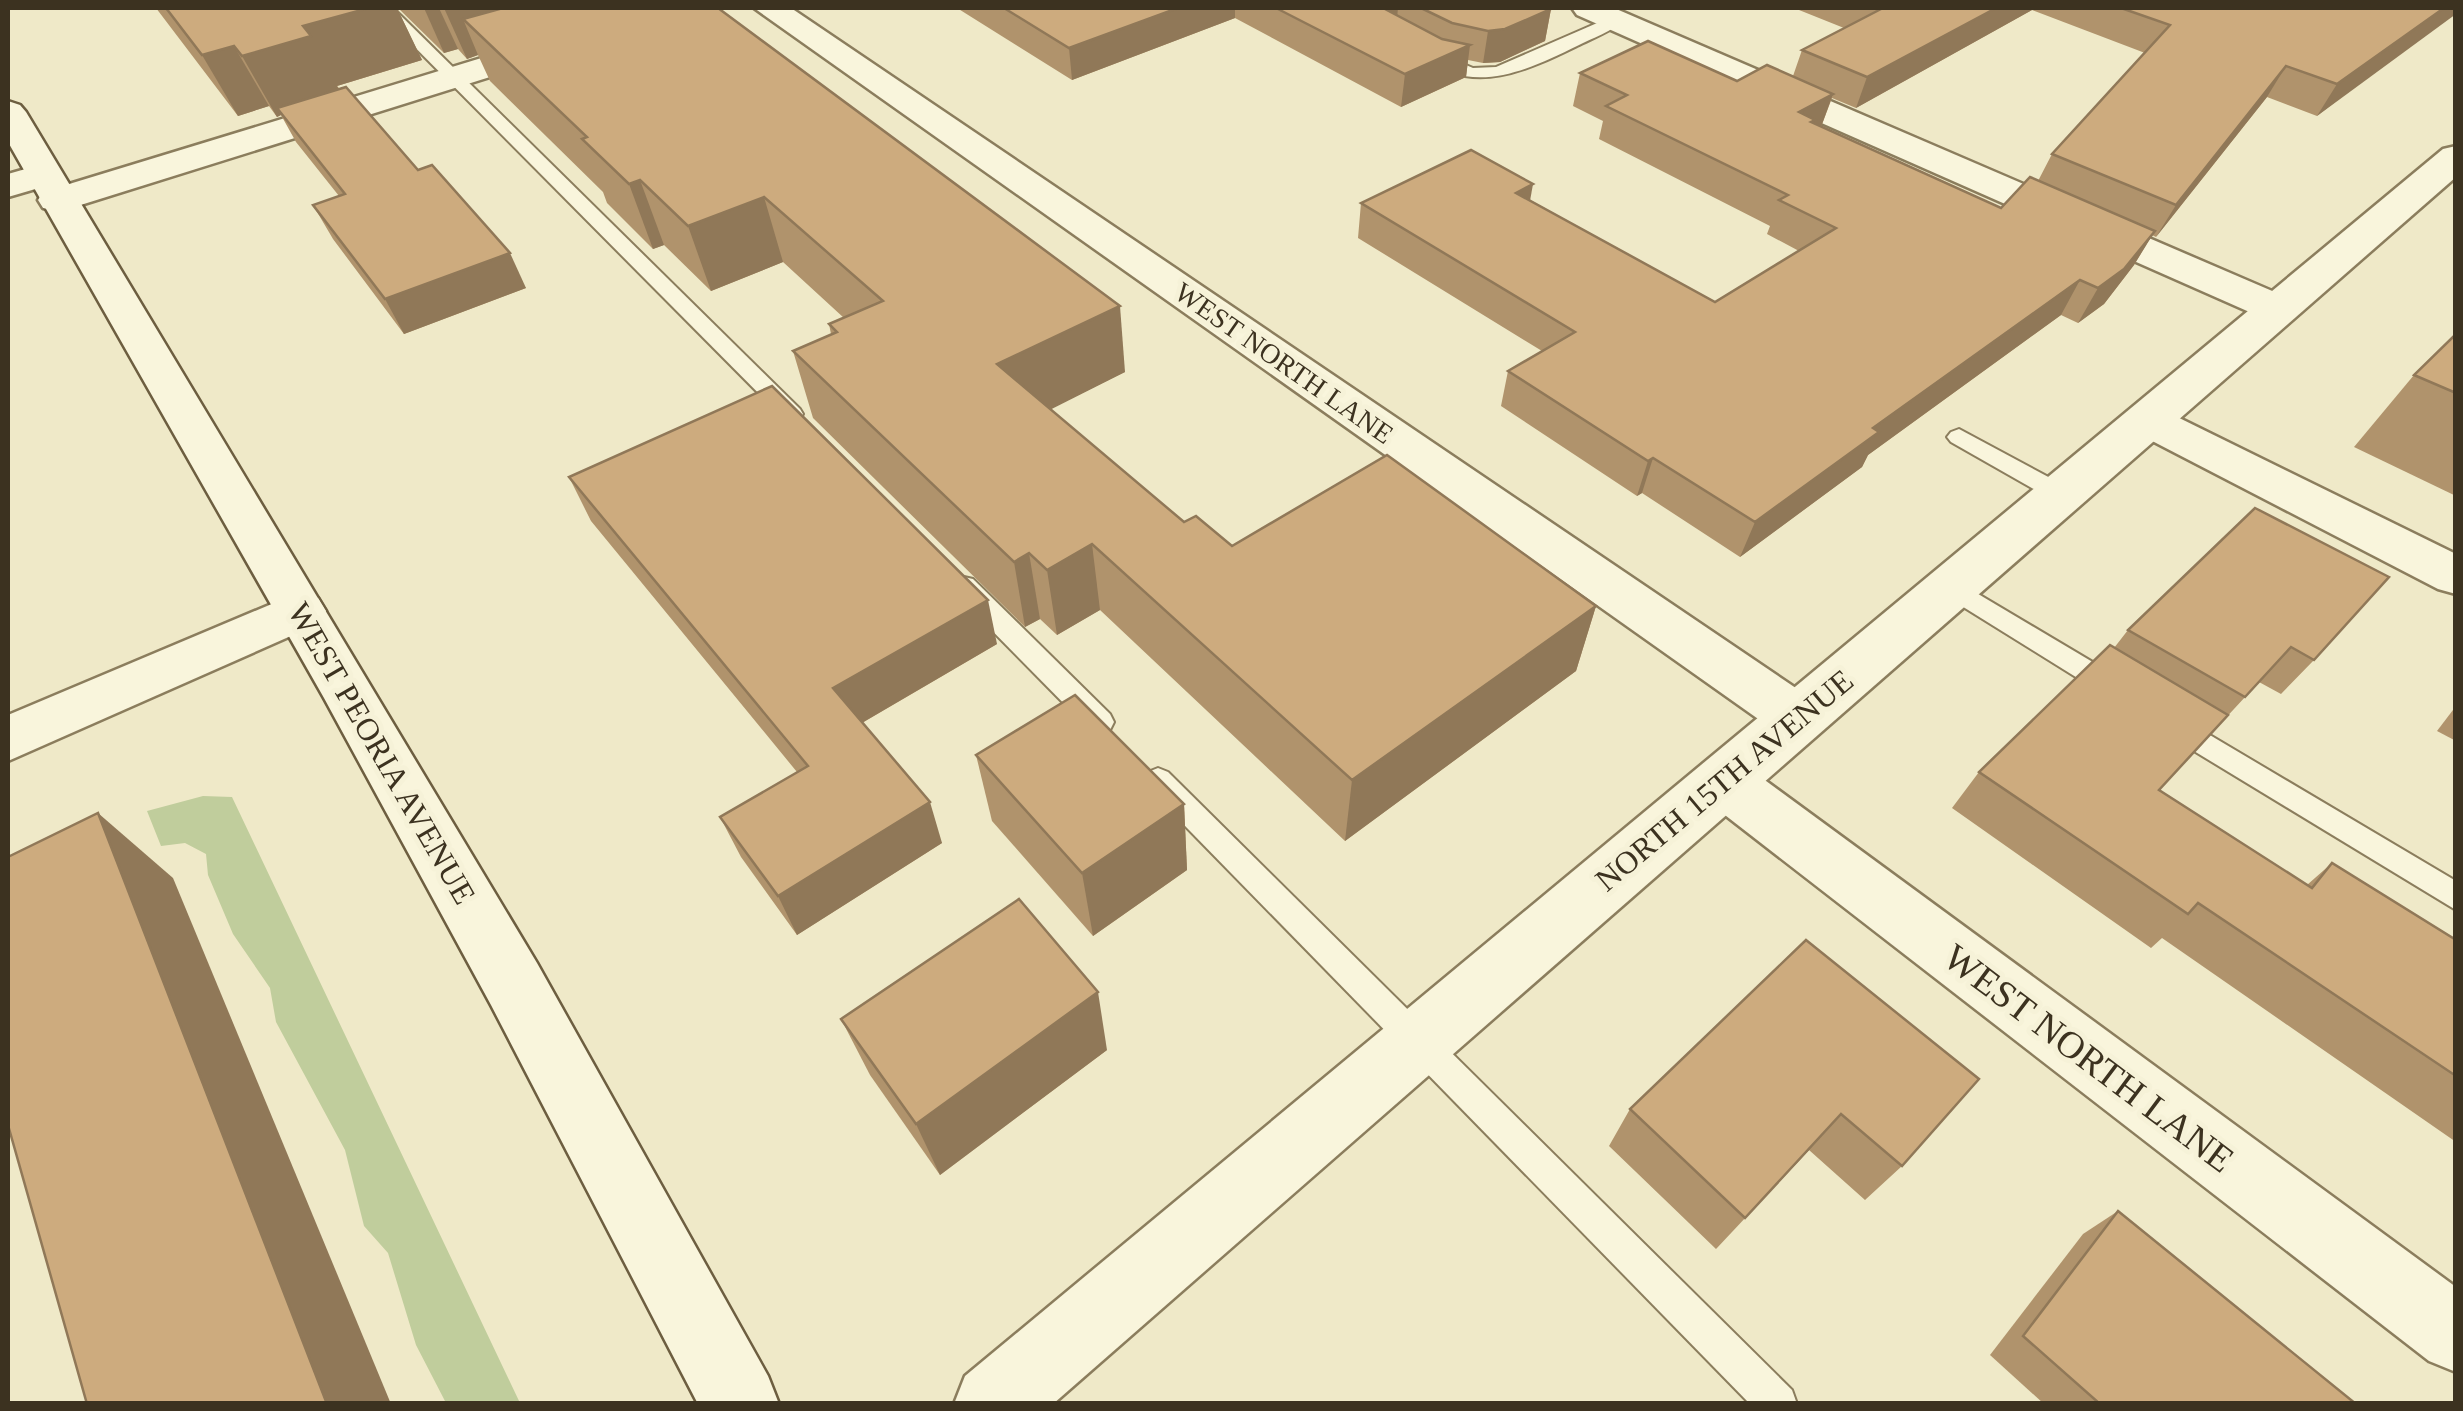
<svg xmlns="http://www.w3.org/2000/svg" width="2463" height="1411" viewBox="0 0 2463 1411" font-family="Georgia,serif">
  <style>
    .green { fill: #c0cd9c }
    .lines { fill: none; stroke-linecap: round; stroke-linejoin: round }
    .service-casing { stroke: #8b7d5d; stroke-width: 4 }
    .minor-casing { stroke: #8b7d5d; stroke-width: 5 }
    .tertiary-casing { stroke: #8b7d5d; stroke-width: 5 }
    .secondary-casing { stroke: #6d5e40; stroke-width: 5 }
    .service { fill: #f9f5dc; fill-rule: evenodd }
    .minor { fill: #f9f5dc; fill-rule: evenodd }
    .tertiary { fill: #f9f5dc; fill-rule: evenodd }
    .secondary { fill: #f9f5dc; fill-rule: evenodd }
    .wall { fill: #b0936c; fill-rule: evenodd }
    .shaded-wall { fill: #907858 }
    .building { fill: #cdab7e; stroke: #907858; stroke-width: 2.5 }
    .labels { text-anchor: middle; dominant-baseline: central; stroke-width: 10; stroke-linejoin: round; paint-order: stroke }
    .far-street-label { font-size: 28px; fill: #3c3220; stroke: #f6f2d8 }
    .street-label { font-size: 32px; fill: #3c3220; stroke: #f6f2d8 }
    .near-street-label { font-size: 38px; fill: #3c3220; stroke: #f6f2d8 }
  </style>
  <rect width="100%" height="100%" fill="#efe9c8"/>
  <polygon class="green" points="203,796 232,797 520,1403 446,1403 416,1345 388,1253 364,1226 345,1150 276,1022 270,988 233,934 208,875 206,854 185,843 161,846 147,811"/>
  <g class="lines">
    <defs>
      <g id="service">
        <polygon points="376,8 393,8 800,409 803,414 800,419 784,419"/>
        <path d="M 1611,17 L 1625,20 C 1612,31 1593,38 1577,46 C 1530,69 1471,98 1425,56 L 1433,51 L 1473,68 L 1496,67 Z"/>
        <polygon points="1959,429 2069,488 2073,494 2061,502 2053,500 1951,442 1947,437 1951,432"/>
        <polygon points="964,577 973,579 1110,714 1114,722 1110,730 1100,733 1090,730 955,593 951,586 955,579"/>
        <polygon points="1953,579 2128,683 2132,690 2128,697 2118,700 2108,697 1944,595 1940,588 1944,581"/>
        <polygon points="2171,712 2456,881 2456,910 2161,731 2157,723 2161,715"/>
        <polygon points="1158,768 1168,772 1792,1390 1797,1404 1750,1404 1148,788 1144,780 1148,772"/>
      </g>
      <g id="minor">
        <polygon points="645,8 693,8 688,15 71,208 57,211 43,208 38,200 43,192"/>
        <polygon points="754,8 791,8 1818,703 1826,718 1818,733 1798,740 1778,733"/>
        <polygon points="1572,8 1614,8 2293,300 2299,309 2293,318 2278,322 2263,318 1577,15"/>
        <polygon points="43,164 56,167 62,175 56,183 8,197 8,174"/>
        <polygon points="2147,405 2163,410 2456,554 2456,594 2438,589 2131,430 2124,420 2131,410"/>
        <polygon points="300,592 318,598 326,611 318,624 8,761 8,715"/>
        <polygon points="1723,758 1743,764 2456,1287 2456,1372 2429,1361 1703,798 1694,781 1703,764"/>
      </g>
      <polygon id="tertiary" points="2456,146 2456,177 1053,1404 954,1404 965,1376 2443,149"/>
      <polygon id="secondary" points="8,101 20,105 26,112 537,963 768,1376 779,1404 698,1404 491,1005 324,698 8,142"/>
    </defs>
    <use href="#service" class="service-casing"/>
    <use href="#minor" class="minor-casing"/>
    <use href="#tertiary" class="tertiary-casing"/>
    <use href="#secondary" class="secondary-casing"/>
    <use href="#service" class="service"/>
    <use href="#minor" class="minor"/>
    <use href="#tertiary" class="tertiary"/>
    <use href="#secondary" class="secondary"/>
  </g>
  <g class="wall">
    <polygon points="156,8 397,8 422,60 337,86 418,170 526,288 404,334 333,239 313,205 339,196 296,142 281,115 277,117 269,106 238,116"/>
    <polygon points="398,8 718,8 1125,372 1050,409 1184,522 1232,546 1596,606 1576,671 1345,841 1100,610 1057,635 1040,619 1025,627 813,418 793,351 831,334 829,324 844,318 783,262 711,291 664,245 653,249 607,203 603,192 490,81 478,55 467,59 458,49 444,53"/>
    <polygon points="957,8 1548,8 1551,9 1545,41 1500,62 1483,63 1468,60 1466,77 1401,107 1235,18 1072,80"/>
    <path d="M 1794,8 L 2456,8 L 2317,116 L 2267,97 L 2156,237 L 2152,235 L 2134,265 L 2104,304 L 2078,323 L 2061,315 L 1868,455 L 1862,467 L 1740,557 L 1642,493 L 1637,496 L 1501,406 L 1508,371 L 1542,351 L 1358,238 L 1361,203 L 1530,200 L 1715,302 L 1799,251 L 1767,234 L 1770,226 L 1599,139 L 1603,121 L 1573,106 L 1580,73 L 1737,81 L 1793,76 L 1802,50 L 1844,28 ZM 2032,10 L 2145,53 L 2052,154 L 2038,181 L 2001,208 L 1821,127 L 1832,98 L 1856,108 Z"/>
    <polygon points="2456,334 2456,496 2354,447 2414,375"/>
    <polygon points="569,477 997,644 862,723 942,843 797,935 741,857 720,817 797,772 591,521"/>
    <polygon points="2255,508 2314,660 2281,694 2259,682 2159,790 2307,885 2332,863 2456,940 2456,1142 2162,938 2151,948 1952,808 1979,772 2114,648 2128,630"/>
    <polygon points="2456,706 2456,741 2437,731"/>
    <polygon points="976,755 1184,804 1187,870 1093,936 992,821"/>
    <polygon points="841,1019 1107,1050 940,1175 870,1075"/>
    <polygon points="1979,1079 1902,1166 1865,1200 1809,1150 1716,1249 1609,1146 1630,1109"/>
    <polygon points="2118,1211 2356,1404 2044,1404 1990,1355 2083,1234"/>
  </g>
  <g class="shaded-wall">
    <polygon points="369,8 397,8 422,60 337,86 343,96 277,108 281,115 277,117 242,56 303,26"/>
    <polygon points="424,8 439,8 458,49 444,53"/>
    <polygon points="444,8 633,8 463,19 478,55 467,59"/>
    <polygon points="1178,8 1235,8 1235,18 1072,80 1069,48"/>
    <polygon points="1379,8 1398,8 1396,29"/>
    <polygon points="1996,8 2033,8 2032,10 1856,108 1867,77"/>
    <polygon points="2444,8 2456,8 2456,14 2317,116 2337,84"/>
    <polygon points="1551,9 1545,41 1500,62 1483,63 1488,31"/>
    <polygon points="1470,45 1466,77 1401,107 1405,74"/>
    <polygon points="234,46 269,106 238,116 202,55"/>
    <polygon points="2286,66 2267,97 2156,237 2176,205"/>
    <polygon points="1833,94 1821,127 1804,153 1799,112"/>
    <polygon points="640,180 664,245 653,249 629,184"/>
    <polygon points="1533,184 1527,218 1516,193"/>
    <polygon points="764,197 783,262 711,291 688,226"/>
    <polygon points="2155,231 2134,265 2104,304 2078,323 2098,288"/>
    <polygon points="510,253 526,288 404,334 385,299"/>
    <polygon points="2080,280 2061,315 1868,455 1862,467 1740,557 1755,522 1873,428"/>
    <polygon points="1120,306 1125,372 1008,431 997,364"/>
    <polygon points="1653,458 1642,493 1637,496 1648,461"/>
    <polygon points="1092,544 1100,610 1057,635 1047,570"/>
    <polygon points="1029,553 1040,619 1025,627 1014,562"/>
    <polygon points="988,600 997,644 848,731 833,688"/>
    <polygon points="1596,606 1576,671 1345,841 1352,780"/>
    <polygon points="930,802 942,843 797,935 778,896"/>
    <polygon points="1184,804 1187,870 1093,936 1082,873"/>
    <polygon points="98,813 173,878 391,1404 327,1404"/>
    <polygon points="1098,992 1107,1050 940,1175 916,1124"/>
    <polygon points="1841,1114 1809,1150 1716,1249 1745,1218"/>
  </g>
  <g class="building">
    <polygon points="166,8 369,8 303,26 311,36 242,56 234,46 202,55"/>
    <polygon points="503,8 718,8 1120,306 997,364 1184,522 1196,516 1232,546 1387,455 1596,606 1352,780 1092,544 1047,570 1029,553 1014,562 793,351 837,332 829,324 883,301 764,197 688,226 640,180 629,184 582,139 587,137 463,19"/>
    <polygon points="1004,8 1178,8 1069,48"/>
    <polygon points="1276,8 1383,8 1442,39 1470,45 1405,74"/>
    <polygon points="1421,8 1548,8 1551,9 1505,29 1488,31 1452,23"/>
    <polygon points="1877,8 1996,8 1867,77 1802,50 1881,9"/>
    <polygon points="2121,8 2444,8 2337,84 2286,66 2176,205 2052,154 2170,25"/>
    <polygon points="1648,41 1737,81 1767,65 1833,94 1799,112 1815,120 1811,122 2001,208 2030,177 2155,231 2124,269 2098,288 2080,280 1873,428 1879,432 1755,522 1653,458 1648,461 1508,371 1575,332 1361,203 1471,150 1533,184 1516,193 1715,302 1836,228 1779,200 1788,195 1606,106 1627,95 1580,73"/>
    <polygon points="346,87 418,170 432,165 510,253 385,299 313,205 345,194 277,108"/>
    <polygon points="2456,334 2456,393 2414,375"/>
    <polygon points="772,386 988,600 833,688 930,802 778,896 720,817 808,766 569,477"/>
    <polygon points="2255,508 2389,577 2314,660 2291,647 2245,697 2128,630"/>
    <polygon points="2110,645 2228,715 2159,790 2312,888 2332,863 2456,940 2456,1076 2198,903 2188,914 1979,772"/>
    <polygon points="1075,695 1184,804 1082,873 976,755"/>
    <polygon points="98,813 327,1404 87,1404 8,1125 8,857"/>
    <polygon points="1019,899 1098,992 916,1124 841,1019"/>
    <polygon points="1806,940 1979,1079 1902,1166 1841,1114 1745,1218 1630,1109"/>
    <polygon points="2118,1211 2356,1404 2100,1404 2023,1336"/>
  </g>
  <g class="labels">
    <g class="far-street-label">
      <text transform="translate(1284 363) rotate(35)">WEST NORTH LANE</text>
    </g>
    <g class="street-label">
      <text transform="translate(382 753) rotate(60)">WEST PEORIA AVENUE</text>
      <text transform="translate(1724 780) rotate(-40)">NORTH 15TH AVENUE</text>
    </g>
    <g class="near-street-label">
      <text transform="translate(2089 1058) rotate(37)">WEST NORTH LANE</text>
    </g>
  </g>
  <rect width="2463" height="1411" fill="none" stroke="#3c3220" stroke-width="20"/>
</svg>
